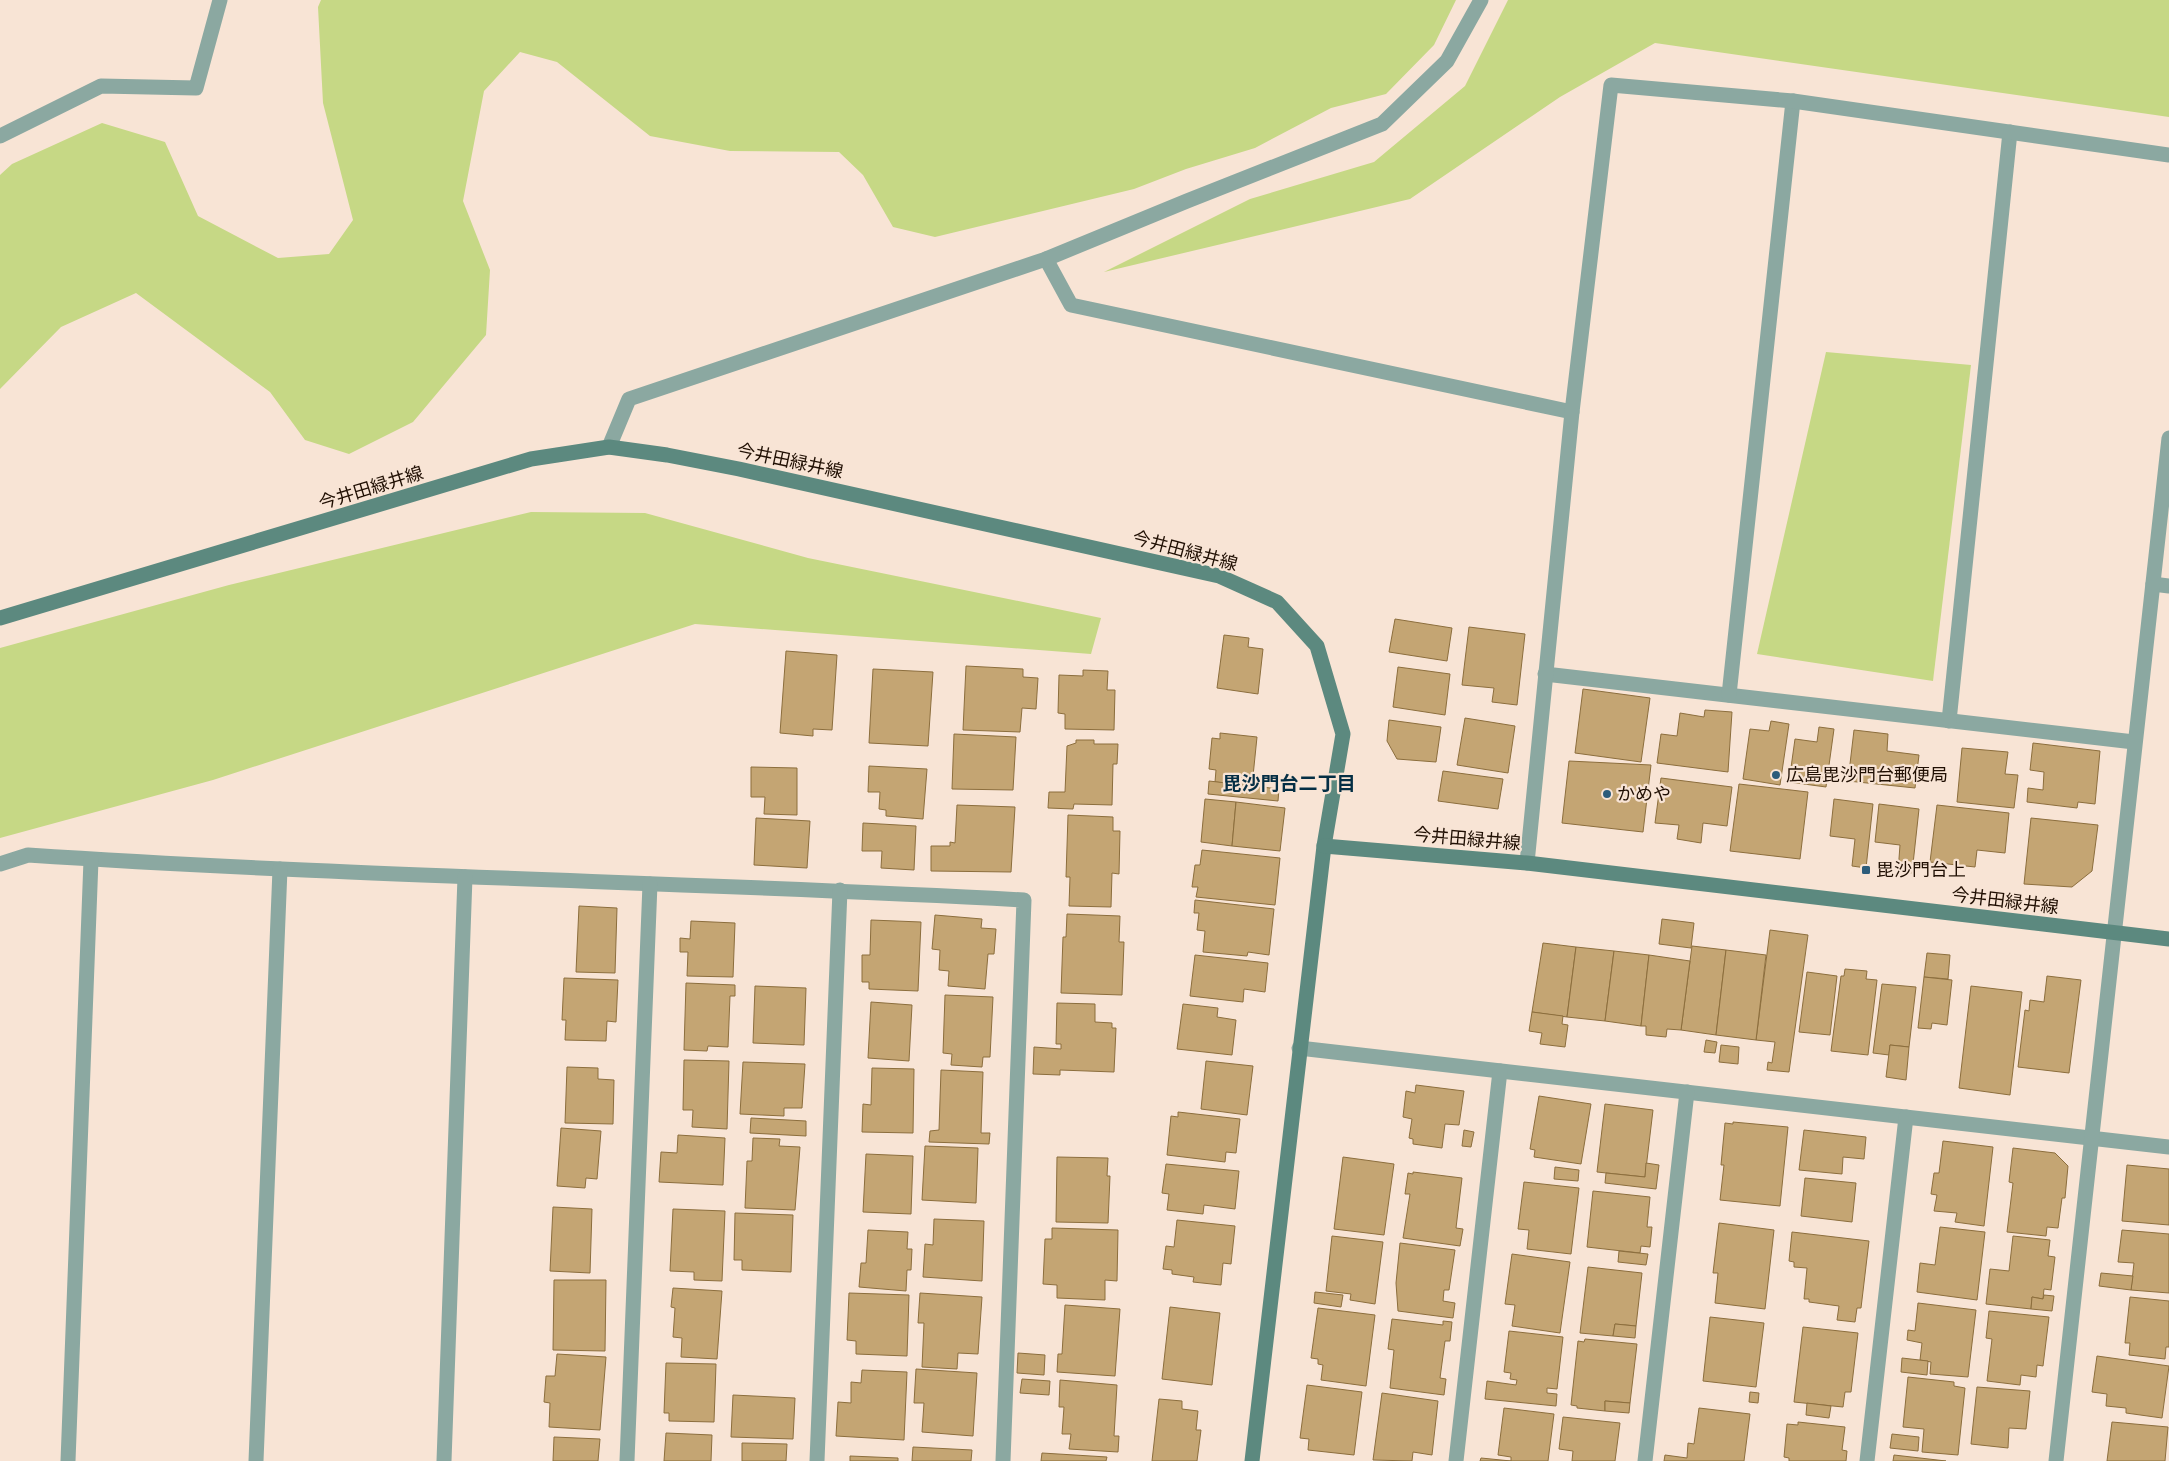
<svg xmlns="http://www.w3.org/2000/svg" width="2169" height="1461" viewBox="0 0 2169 1461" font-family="'DM Sans','Noto Sans JP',sans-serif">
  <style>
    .green { fill: #c6d885 }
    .building { fill: #c4a573; stroke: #8c6e3d }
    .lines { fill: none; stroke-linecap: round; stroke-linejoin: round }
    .street { stroke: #8ba8a1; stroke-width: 15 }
    .secondary { stroke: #5c897f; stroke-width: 15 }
    .poi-dot { fill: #2c5c7b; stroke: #f8e4d5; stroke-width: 2 }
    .labels { text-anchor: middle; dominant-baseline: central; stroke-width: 4.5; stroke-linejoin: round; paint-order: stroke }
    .street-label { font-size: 18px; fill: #200f03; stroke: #f8e4d5 }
    .poi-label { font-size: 18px; fill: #200f03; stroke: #f8e4d5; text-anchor: start }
    .neighbourhood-label { font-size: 19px; font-weight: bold; fill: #042e44; stroke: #f8e4d5 }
  </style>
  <rect width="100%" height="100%" fill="#f8e4d5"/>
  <g class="green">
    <polygon points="321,0 1456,0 1434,45 1386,94 1331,108 1255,148 1186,169 1134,189 935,237 893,227 863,175 839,152 730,151 650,136 557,62 520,52 484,91 463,201 490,270 486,335 413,422 349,454 305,440 270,392 136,293 61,327 0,389 0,175 12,164 102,123 165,142 198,216 278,258 329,254 353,220 323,103 318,7"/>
    <polygon points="1508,0 2169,0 2169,117 1655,43 1560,97 1410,199 1104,272 1250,199 1374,162 1465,86"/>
    <polygon points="1826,352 1971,365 1933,681 1757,654"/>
    <polygon points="531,512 645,513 808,558 1101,618 1091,654 695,624 213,780 0,838 0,648 229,585"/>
  </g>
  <g class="building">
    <polygon points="1395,619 1452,628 1447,661 1389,652"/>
    <polygon points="1469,627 1525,634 1517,705 1492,702 1494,688 1462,685"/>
    <polygon points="1224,635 1249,638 1248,647 1263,649 1258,694 1217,688"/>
    <polygon points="786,651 837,655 832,730 813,729 813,736 780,733"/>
    <polygon points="966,666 1023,669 1023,677 1038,678 1036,709 1022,708 1020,732 963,730"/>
    <polygon points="1398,667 1450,674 1445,715 1393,707"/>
    <polygon points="873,669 933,672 928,746 869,743"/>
    <polygon points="1083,670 1108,671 1107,690 1115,690 1114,730 1065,729 1065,714 1058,713 1059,675 1083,676"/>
    <polygon points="1583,689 1650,698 1641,762 1575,753"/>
    <polygon points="1705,710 1732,712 1728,772 1657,763 1661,734 1677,736 1680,713 1704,717"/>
    <polygon points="1465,718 1515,726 1508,773 1457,765"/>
    <polygon points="1389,720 1441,727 1436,762 1397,759 1387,741"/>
    <polygon points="1771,721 1789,724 1780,785 1743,779 1750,729 1769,731"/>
    <polygon points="1819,727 1834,729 1826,787 1789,782 1795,739 1817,742"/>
    <polygon points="1854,730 1888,734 1887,751 1919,755 1915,788 1848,781"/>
    <polygon points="1220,733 1257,737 1252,786 1215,782 1216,770 1209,769 1212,738 1220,739"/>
    <polygon points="954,734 1016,737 1013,790 952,789"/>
    <polygon points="1076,740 1094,740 1094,744 1118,744 1117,764 1113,764 1112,805 1074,804 1073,809 1048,808 1049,792 1065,792 1067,746 1076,743"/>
    <polygon points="2033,743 2100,751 2095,804 2078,802 2077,808 2027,802 2028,788 2043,790 2044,772 2030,770"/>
    <polygon points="1962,748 2008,752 2005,774 2018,775 2014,808 1957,802"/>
    <polygon points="1569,761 1651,765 1643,832 1562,823"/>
    <polygon points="869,766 927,769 923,819 886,816 886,810 879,809 880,792 868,792"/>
    <polygon points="751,767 797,768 797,815 764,814 765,797 751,797"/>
    <polygon points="1443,771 1503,779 1498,809 1438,801"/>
    <polygon points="1661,778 1732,787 1727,826 1703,823 1701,843 1677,839 1679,825 1655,823"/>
    <polygon points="1209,781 1279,789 1278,801 1208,794"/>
    <polygon points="1739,784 1808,792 1800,859 1730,851"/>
    <polygon points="1205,799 1236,802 1232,846 1201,842"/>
    <polygon points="1834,799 1873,804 1866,868 1852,866 1855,839 1830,836"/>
    <polygon points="1236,802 1285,808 1280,851 1232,846"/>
    <polygon points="1879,804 1919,809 1912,873 1898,872 1900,845 1875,842"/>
    <polygon points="957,805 1015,807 1011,872 931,871 931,846 950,846 950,842 955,843"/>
    <polygon points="1937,805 2009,813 2005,853 1977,850 1975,867 1930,862"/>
    <polygon points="1068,815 1113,817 1113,831 1120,831 1119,874 1112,873 1111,907 1069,906 1070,877 1066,877"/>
    <polygon points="756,818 810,821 807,868 754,865"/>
    <polygon points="2031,818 2098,825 2092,871 2072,887 2024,884"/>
    <polygon points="863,823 916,826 914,870 881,868 882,851 862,851"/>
    <polygon points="1202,850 1280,858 1275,905 1196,897 1198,887 1192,887 1195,865 1200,865"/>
    <polygon points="1195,900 1274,909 1269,955 1248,952 1247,956 1203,952 1205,931 1197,930 1199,913 1194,913"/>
    <polygon points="579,906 617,908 615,973 576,972"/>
    <polygon points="1067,914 1120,916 1119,942 1124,942 1122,995 1061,993 1063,937 1066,937"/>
    <polygon points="935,915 982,919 981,928 996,929 994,954 988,954 985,989 948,986 949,971 939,970 940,950 932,949"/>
    <polygon points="1662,919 1694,923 1691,948 1659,944"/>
    <polygon points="871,920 921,922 918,991 869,989 869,982 862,982 862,955 870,955"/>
    <polygon points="691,921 735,923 733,977 687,976 688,952 680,952 680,938 690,939"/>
    <polygon points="1770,930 1808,935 1789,1072 1767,1070 1768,1062 1772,1063 1775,1042 1756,1040"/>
    <polygon points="1543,943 1576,947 1567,1017 1532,1012"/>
    <polygon points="1692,946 1726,950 1716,1035 1681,1030"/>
    <polygon points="1576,947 1614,951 1605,1021 1567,1017"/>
    <polygon points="1726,950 1766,955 1756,1040 1716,1035"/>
    <polygon points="1614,951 1649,955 1641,1026 1605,1021"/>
    <polygon points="1927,953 1950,955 1948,979 1924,977"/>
    <polygon points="1195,955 1268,963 1265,992 1244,989 1243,1002 1190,996"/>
    <polygon points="1649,955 1690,961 1681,1030 1667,1029 1666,1037 1646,1035 1646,1026 1641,1026"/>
    <polygon points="1845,969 1867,971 1866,979 1877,980 1868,1055 1831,1051 1841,976 1844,976"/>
    <polygon points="1807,972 1837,976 1830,1035 1799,1032"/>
    <polygon points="2047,976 2081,980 2069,1073 2018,1067 2025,1010 2029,1011 2030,1000 2044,1002"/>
    <polygon points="1924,977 1952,980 1947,1025 1932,1023 1931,1029 1918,1028"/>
    <polygon points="564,978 618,980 616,1022 607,1021 606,1041 565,1040 566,1020 562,1020"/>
    <polygon points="686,983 735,985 735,996 730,996 728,1047 708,1046 707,1051 684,1050"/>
    <polygon points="1882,984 1916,987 1909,1047 1890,1045 1889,1055 1873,1053"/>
    <polygon points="755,986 806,988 804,1045 753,1043"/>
    <polygon points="1971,986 2022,992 2010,1095 1959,1088"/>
    <polygon points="945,995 993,997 990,1057 983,1057 982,1067 951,1065 952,1054 943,1053"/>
    <polygon points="871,1002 912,1005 909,1061 868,1058"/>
    <polygon points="1057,1003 1095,1004 1095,1022 1112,1023 1112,1028 1116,1028 1114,1072 1060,1070 1060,1075 1033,1074 1034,1047 1061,1049 1061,1044 1056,1044"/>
    <polygon points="1183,1004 1218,1008 1217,1017 1236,1020 1232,1055 1177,1049"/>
    <polygon points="1532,1012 1563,1016 1562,1024 1568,1025 1565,1047 1540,1044 1542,1033 1529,1031"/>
    <polygon points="1706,1040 1717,1042 1715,1053 1704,1052"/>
    <polygon points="1721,1045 1739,1047 1738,1064 1719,1062"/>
    <polygon points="1890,1045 1909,1047 1906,1080 1886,1077"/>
    <polygon points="684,1060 729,1061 727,1129 692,1127 693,1110 683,1110"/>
    <polygon points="1206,1061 1253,1066 1247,1115 1201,1109"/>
    <polygon points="743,1062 805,1064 802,1108 784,1108 784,1116 740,1114"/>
    <polygon points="567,1067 598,1068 598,1079 614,1080 613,1124 565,1123"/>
    <polygon points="872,1068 914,1069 913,1133 862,1132 863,1104 871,1105"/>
    <polygon points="941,1070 983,1072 981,1133 990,1133 989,1144 929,1142 930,1131 939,1130"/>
    <polygon points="1416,1085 1464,1091 1459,1125 1445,1124 1442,1148 1413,1144 1413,1139 1409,1138 1412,1119 1403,1117 1406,1091 1415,1093"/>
    <polygon points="1539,1096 1591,1104 1581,1164 1534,1157 1535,1150 1530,1149"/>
    <polygon points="1605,1104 1653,1110 1645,1177 1597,1172"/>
    <polygon points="1178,1112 1240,1119 1236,1153 1226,1152 1225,1162 1167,1155 1171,1116 1178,1117"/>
    <polygon points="751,1118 806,1121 806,1136 750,1133"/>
    <polygon points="1733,1122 1788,1127 1780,1206 1720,1200 1724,1165 1721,1165 1725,1123 1733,1124"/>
    <polygon points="561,1128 601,1131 597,1179 586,1178 585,1188 557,1186"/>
    <polygon points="1464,1130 1474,1132 1471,1147 1462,1146"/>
    <polygon points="1804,1130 1866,1137 1864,1159 1843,1157 1842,1174 1799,1170"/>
    <polygon points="678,1135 725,1138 723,1185 659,1182 661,1152 677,1153"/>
    <polygon points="753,1138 780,1139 779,1146 800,1147 795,1210 745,1208 747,1161 752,1161"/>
    <polygon points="1943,1141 1993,1147 1984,1226 1955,1222 1957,1213 1934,1211 1937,1195 1931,1194 1934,1173 1939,1173"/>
    <polygon points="925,1146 978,1148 976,1203 922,1200"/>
    <polygon points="2013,1148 2055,1153 2068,1166 2065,1198 2062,1198 2058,1228 2047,1227 2046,1236 2007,1232 2013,1183 2009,1182"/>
    <polygon points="866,1154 913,1156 911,1214 863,1212"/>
    <polygon points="1057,1157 1108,1158 1107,1176 1110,1176 1108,1223 1056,1222"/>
    <polygon points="1343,1157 1394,1164 1384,1235 1334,1229"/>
    <polygon points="1646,1163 1659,1165 1656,1189 1605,1183 1606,1173 1645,1177"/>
    <polygon points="1166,1164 1239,1171 1235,1209 1204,1205 1203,1214 1167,1210 1169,1194 1162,1193"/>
    <polygon points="2127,1165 2169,1169 2169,1225 2122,1221"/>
    <polygon points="1555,1167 1579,1170 1578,1181 1554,1179"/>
    <polygon points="1413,1172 1462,1178 1456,1228 1463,1229 1460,1246 1403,1238 1410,1194 1405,1194 1408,1173 1413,1174"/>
    <polygon points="1805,1178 1856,1183 1852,1222 1801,1216"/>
    <polygon points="1524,1182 1579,1188 1571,1254 1527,1249 1529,1230 1518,1229"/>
    <polygon points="1593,1191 1650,1197 1647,1227 1652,1227 1650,1247 1641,1246 1640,1253 1587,1247"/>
    <polygon points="553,1207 592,1209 590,1273 550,1271"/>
    <polygon points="673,1209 725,1211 722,1281 694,1280 694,1272 670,1271"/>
    <polygon points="735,1213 793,1215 791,1272 742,1270 742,1260 734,1260"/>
    <polygon points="934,1219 984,1221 982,1281 923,1277 925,1244 933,1245"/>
    <polygon points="1177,1220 1235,1226 1231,1264 1223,1263 1221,1285 1193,1282 1194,1277 1172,1274 1172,1270 1163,1269 1166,1246 1174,1247"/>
    <polygon points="1719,1223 1774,1230 1765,1309 1715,1303 1718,1273 1713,1273"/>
    <polygon points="1940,1227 1985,1232 1977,1300 1917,1292 1920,1263 1935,1265"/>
    <polygon points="1052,1228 1118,1230 1117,1281 1105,1280 1105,1300 1057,1298 1057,1285 1043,1284 1045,1239 1052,1239"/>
    <polygon points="868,1230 908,1232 907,1249 912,1249 911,1270 907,1270 906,1291 859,1287 861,1263 866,1263"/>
    <polygon points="2122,1230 2169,1234 2169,1293 2131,1290 2134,1263 2118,1262"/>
    <polygon points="1792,1232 1869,1241 1861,1308 1857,1308 1855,1322 1837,1320 1839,1306 1809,1302 1809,1299 1804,1299 1807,1268 1794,1267 1794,1262 1789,1261"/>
    <polygon points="1332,1236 1383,1242 1375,1304 1350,1300 1351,1294 1326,1291"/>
    <polygon points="2013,1236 2050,1240 2048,1256 2055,1257 2051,1290 2044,1289 2043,1299 2032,1297 2031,1309 1986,1304 1990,1269 2009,1271"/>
    <polygon points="1400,1243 1455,1250 1449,1290 1444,1290 1443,1301 1455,1303 1453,1318 1398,1311 1396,1283"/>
    <polygon points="1619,1251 1648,1254 1646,1265 1618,1262"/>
    <polygon points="1512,1254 1570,1262 1560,1333 1512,1326 1515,1305 1505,1304"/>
    <polygon points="1588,1267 1642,1273 1636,1326 1615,1324 1613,1336 1580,1333"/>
    <polygon points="2101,1273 2133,1276 2131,1290 2099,1286"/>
    <polygon points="554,1280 606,1280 605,1351 553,1350"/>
    <polygon points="673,1288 722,1291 717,1359 681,1357 682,1338 673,1337 675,1308 671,1307"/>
    <polygon points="1315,1292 1343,1295 1341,1307 1314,1303"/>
    <polygon points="849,1293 909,1295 907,1356 856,1354 856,1341 847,1340"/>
    <polygon points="920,1293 982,1297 978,1354 958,1353 957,1369 922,1367 924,1323 918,1323"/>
    <polygon points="2044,1295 2054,1296 2052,1311 2031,1309 2032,1297 2043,1299"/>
    <polygon points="2130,1297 2169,1301 2169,1347 2166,1347 2165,1359 2129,1355 2130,1343 2125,1343"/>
    <polygon points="1918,1303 1976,1310 1968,1377 1930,1374 1931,1362 1920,1360 1922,1343 1907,1340 1908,1330 1915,1331"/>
    <polygon points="1065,1305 1120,1309 1115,1376 1057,1372 1058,1354 1062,1354"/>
    <polygon points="1170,1307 1220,1313 1212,1385 1162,1379"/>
    <polygon points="1318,1308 1375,1315 1366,1386 1321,1380 1323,1365 1318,1364 1318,1359 1311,1358"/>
    <polygon points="1989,1311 2049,1317 2043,1366 2037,1365 2036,1377 2021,1375 2020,1385 1987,1381 1992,1339 1986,1338"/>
    <polygon points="1710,1317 1764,1323 1756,1387 1703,1381"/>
    <polygon points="1392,1319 1443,1325 1443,1321 1452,1322 1450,1341 1445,1341 1440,1378 1446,1379 1444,1395 1390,1388 1394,1350 1388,1349"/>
    <polygon points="1615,1324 1636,1326 1635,1338 1613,1336"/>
    <polygon points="1803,1327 1858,1333 1851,1392 1845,1392 1843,1407 1794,1402"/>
    <polygon points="1509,1331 1563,1337 1557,1389 1547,1388 1547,1393 1557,1394 1556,1406 1485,1399 1487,1381 1516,1385 1517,1380 1510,1379 1511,1373 1504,1372"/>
    <polygon points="1585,1339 1637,1344 1630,1403 1605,1401 1605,1411 1577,1408 1577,1406 1571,1405 1578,1341 1584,1342"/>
    <polygon points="1018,1353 1045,1355 1044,1375 1017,1373"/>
    <polygon points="557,1354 606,1357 600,1430 549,1427 550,1403 544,1402 546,1376 555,1376"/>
    <polygon points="2097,1356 2169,1366 2162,1418 2126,1413 2126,1408 2106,1406 2107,1394 2092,1392"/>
    <polygon points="1902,1358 1928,1361 1927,1375 1901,1372"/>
    <polygon points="666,1363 716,1364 714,1422 669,1421 669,1413 664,1413"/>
    <polygon points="916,1369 977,1373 973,1436 922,1432 924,1403 914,1403"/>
    <polygon points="862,1370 907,1372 904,1440 836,1436 838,1402 851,1403 851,1382 861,1383"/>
    <polygon points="1908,1377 1954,1382 1954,1386 1965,1388 1958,1455 1922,1452 1924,1429 1903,1427"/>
    <polygon points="1022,1379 1050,1381 1049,1395 1020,1393"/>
    <polygon points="1060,1380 1117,1385 1114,1436 1119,1436 1118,1452 1069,1449 1071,1434 1062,1434 1064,1407 1059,1407"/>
    <polygon points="1307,1385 1362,1392 1354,1455 1308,1450 1309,1439 1300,1438"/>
    <polygon points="1977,1387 2030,1391 2026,1429 2009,1428 2008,1448 1971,1444"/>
    <polygon points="1750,1392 1759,1393 1758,1403 1749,1402"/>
    <polygon points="1382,1393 1438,1401 1432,1455 1413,1452 1412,1461 1373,1460"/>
    <polygon points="733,1395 795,1398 793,1439 731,1437"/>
    <polygon points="1159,1399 1182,1401 1182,1409 1198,1411 1196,1430 1201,1430 1197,1461 1152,1461"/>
    <polygon points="1605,1401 1630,1403 1629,1413 1605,1411"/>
    <polygon points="1807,1403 1831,1406 1829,1418 1806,1415"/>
    <polygon points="1504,1408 1554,1414 1548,1461 1480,1461 1481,1458 1511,1461 1511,1457 1498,1455"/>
    <polygon points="1699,1408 1750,1414 1744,1461 1664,1461 1665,1455 1687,1458 1688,1443 1694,1444"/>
    <polygon points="1563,1417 1620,1423 1615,1461 1572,1461 1573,1451 1559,1449"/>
    <polygon points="1798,1422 1845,1427 1842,1450 1847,1451 1846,1461 1789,1461 1789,1458 1784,1457 1787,1424 1798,1425"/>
    <polygon points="2112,1422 2168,1427 2165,1461 2107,1461"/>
    <polygon points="666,1433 712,1435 711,1461 664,1461"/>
    <polygon points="1892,1434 1919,1437 1918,1451 1890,1448"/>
    <polygon points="554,1437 600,1439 598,1461 553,1461"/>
    <polygon points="742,1443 787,1444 786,1461 742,1461"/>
    <polygon points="913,1447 972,1450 971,1461 912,1461"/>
    <polygon points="1042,1453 1107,1457 1106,1461 1041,1461"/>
    <polygon points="1894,1455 1946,1461 1893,1461"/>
    <polygon points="850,1456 898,1458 898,1461 850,1461"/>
  </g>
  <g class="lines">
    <g class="street">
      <polyline points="0,136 101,86 196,88 220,0"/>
      <polyline points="1046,259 1071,305 1572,412"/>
      <polyline points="609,447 629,399 1046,259 1187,201 1382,124 1447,61 1481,0"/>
      <polyline points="2153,584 2169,586"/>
      <polyline points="1545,674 2134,742"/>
      <polyline points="1729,695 1793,101"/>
      <polyline points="1949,721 2010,132"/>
      <polyline points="1527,863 1572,412 1611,85 1793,101 2169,155"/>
      <path d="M 0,864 L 28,855 C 360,877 693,882 1024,900 L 1003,1461"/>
      <polyline points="1299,1048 2169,1147"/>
      <polyline points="68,1461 91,860"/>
      <polyline points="256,1461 280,869"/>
      <polyline points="444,1461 465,877"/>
      <polyline points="627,1461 650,884"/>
      <polyline points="817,1461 840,890"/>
      <polyline points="1456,1461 1500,1071"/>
      <polyline points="1645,1461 1687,1092"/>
      <polyline points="1867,1461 1906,1117"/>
      <path d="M 2056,1461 C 2095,1120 2130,779 2169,438"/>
    </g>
    <g class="secondary">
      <polyline points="0,618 531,459 609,447 667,455 739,469 1219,576 1277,602 1317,646 1343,734 1324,846 1252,1461"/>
      <polyline points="1324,846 1527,863 2169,939"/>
    </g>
  </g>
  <g class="poi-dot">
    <circle cx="1776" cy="775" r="5"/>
    <circle cx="1607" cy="794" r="5"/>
    <rect x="1861" y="865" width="10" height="10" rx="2.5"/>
  </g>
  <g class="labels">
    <g class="street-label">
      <text transform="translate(790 461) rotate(12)">今井田緑井線</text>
      <text transform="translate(371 488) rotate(-17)">今井田緑井線</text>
      <text transform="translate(1185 551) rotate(15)">今井田緑井線</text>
      <text transform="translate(1467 839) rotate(5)">今井田緑井線</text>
      <text transform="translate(2005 901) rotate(7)">今井田緑井線</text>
    </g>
    <g class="poi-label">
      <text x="1786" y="775">広島毘沙門台郵便局</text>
      <text x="1617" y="794">かめや</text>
      <text x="1876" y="870">毘沙門台上</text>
    </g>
    <g class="neighbourhood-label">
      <text x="1289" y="783">毘沙門台二丁目</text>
    </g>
  </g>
</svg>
